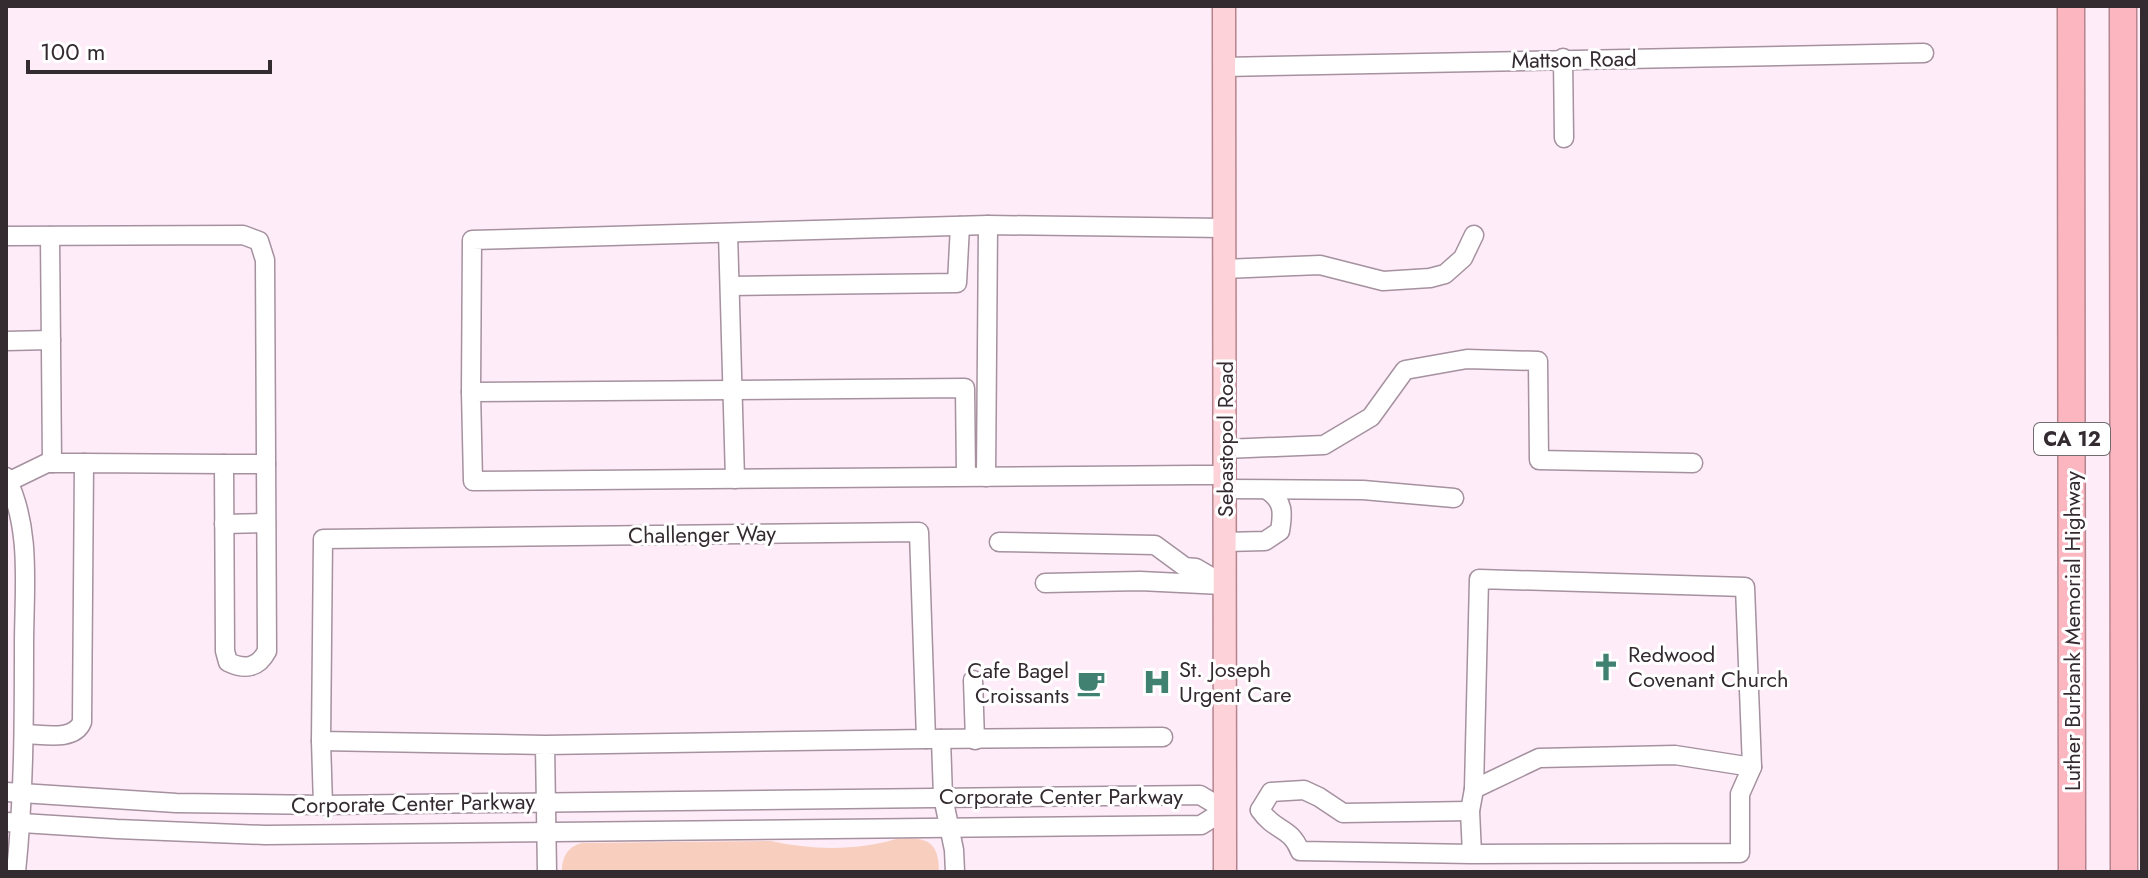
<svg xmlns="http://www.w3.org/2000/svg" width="2148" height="878" viewBox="0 0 2148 878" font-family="Jost,sans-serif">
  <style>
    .green { fill: #f8cfbf }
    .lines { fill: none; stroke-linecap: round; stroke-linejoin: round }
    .minor-casing { stroke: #a5919f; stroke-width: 21 }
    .major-casing { stroke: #b5858e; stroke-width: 25 }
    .highway-casing { stroke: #b5858e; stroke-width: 29 }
    .minor { stroke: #fff; stroke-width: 18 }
    .major { stroke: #fdd3d9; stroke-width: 22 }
    .highway { stroke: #fbb6c0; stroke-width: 26 }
    .labels { text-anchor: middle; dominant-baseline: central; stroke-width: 6; stroke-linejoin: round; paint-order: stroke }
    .shield { fill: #fff; stroke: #716b6f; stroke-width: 2 }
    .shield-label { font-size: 20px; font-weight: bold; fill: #342b31 }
    .street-label { font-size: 22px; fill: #342b31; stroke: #fff }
    .poi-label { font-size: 22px; fill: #342b31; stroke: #fff; text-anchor: start }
  </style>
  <rect width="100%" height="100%" fill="#feecf8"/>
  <path class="green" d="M 896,839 C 925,837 939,839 939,872 L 562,872 C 562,857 567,847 582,843 L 771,841 C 811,850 856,851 896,839 Z"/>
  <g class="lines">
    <defs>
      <g id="minor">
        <polyline points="1563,58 1564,138"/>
        <polyline points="1224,67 1924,53"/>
        <polyline points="728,233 735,479"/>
        <path d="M 6,236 L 243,235 L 259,241 L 265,260 L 267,651 C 258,668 245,670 228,662 L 225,651 L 224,464 L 84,463 L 82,722 C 74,742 42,734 24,734"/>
        <polyline points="50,236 52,463"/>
        <polyline points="1224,269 1320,265 1383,281 1430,278 1445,274 1463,258 1474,235"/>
        <polyline points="730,286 957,283 960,226"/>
        <polyline points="6,341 51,340"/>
        <polyline points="471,392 472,240 988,225"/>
        <polyline points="1225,449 1324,445 1371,417 1405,370 1467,359 1538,361 1539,460 1693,463"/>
        <polyline points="224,464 266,464"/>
        <path d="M 6,477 C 32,528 24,589 24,645 C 24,722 24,795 16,872"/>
        <polyline points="966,477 965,388 471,392 473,481 1195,475 1225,475"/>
        <polyline points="986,477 988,225 1224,228"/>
        <polyline points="8,482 47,463 84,463"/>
        <polyline points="1225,489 1363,490 1454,498"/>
        <polyline points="224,524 266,523"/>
        <polyline points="999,542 1155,545 1185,567 1196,568 1225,585"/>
        <path d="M 1225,542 L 1265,541 L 1280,531 C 1283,513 1284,501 1267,490"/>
        <polyline points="1045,583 1140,581 1222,585"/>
        <polyline points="973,680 975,740"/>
        <polyline points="926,739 1163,737"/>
        <polyline points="941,739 943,797 954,850 955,872"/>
        <polyline points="321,741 323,805"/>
        <polyline points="545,745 926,739 919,532 323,539 321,741 545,745 547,872"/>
        <polyline points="1474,789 1539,758 1675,755 1752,767"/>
        <polyline points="6,792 176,803 323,805 1200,795 1225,810"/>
        <path d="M 1260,810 C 1275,832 1290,826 1300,851 L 1472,854 L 1740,853 L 1740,794 L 1752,767 L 1745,587 L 1479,579 L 1474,789 L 1470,811 L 1472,854"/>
        <polyline points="1260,810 1271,792 1304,790 1319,797 1343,813 1470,811"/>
        <polyline points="6,822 117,829 265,835 1201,825 1225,810"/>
      </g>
      <polyline id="major" points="1224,6 1225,872"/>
      <g id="highway">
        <polyline points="2071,6 2072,872"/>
        <polyline points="2123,6 2124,872"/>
      </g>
    </defs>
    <use href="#minor" class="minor-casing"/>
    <use href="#major" class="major-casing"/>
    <use href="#highway" class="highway-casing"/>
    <use href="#minor" class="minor"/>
    <use href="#major" class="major"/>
    <use href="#highway" class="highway"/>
  </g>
  <defs>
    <symbol id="church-bare" viewBox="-9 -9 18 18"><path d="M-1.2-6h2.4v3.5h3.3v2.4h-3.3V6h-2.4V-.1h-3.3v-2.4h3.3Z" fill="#408171" stroke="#fff" stroke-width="2.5" paint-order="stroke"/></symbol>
    <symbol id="hospital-bare" viewBox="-9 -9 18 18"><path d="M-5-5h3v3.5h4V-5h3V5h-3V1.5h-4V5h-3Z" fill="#408171" stroke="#fff" stroke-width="2.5" paint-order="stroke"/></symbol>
    <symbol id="cafe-bare" viewBox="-9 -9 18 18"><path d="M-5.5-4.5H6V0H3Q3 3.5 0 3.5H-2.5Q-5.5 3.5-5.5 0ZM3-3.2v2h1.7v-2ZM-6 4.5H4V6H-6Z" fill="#408171" stroke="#fff" stroke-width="2.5" paint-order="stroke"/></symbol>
  </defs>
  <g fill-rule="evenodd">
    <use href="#church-bare" x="1586" y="647" width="40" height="40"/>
    <use href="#hospital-bare" x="1137" y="662" width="40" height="40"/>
    <use href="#cafe-bare" x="1071" y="663" width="40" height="40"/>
  </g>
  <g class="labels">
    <rect class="shield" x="2034" y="423" width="76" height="32" rx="6"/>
    <g class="shield-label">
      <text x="2072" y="439">CA 12</text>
    </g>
    <g class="street-label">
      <text transform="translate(1574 59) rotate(-1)">Mattson Road</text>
      <text transform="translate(1225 439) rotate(-90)">Sebastopol Road</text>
      <text transform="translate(702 534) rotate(-1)">Challenger Way</text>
      <text transform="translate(2072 631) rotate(-90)">Luther Burbank Memorial Highway</text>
      <text x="1061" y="796">Corporate Center Parkway</text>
      <text transform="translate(413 803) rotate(-1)">Corporate Center Parkway</text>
    </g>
    <g class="poi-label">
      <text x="1628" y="654">Redwood<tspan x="1628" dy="25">Covenant Church</tspan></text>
      <text x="1179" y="669">St. Joseph<tspan x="1179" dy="25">Urgent Care</tspan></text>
      <text x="1069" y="670" text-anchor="end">Cafe Bagel<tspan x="1069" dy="25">Croissants</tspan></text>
    </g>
  </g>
  <rect width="2148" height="878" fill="none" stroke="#342b31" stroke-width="16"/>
  <path d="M28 60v12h242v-12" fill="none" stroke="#342b31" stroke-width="4"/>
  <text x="40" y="60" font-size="24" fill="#342b31" stroke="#ffffff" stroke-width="6" paint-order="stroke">100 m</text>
</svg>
